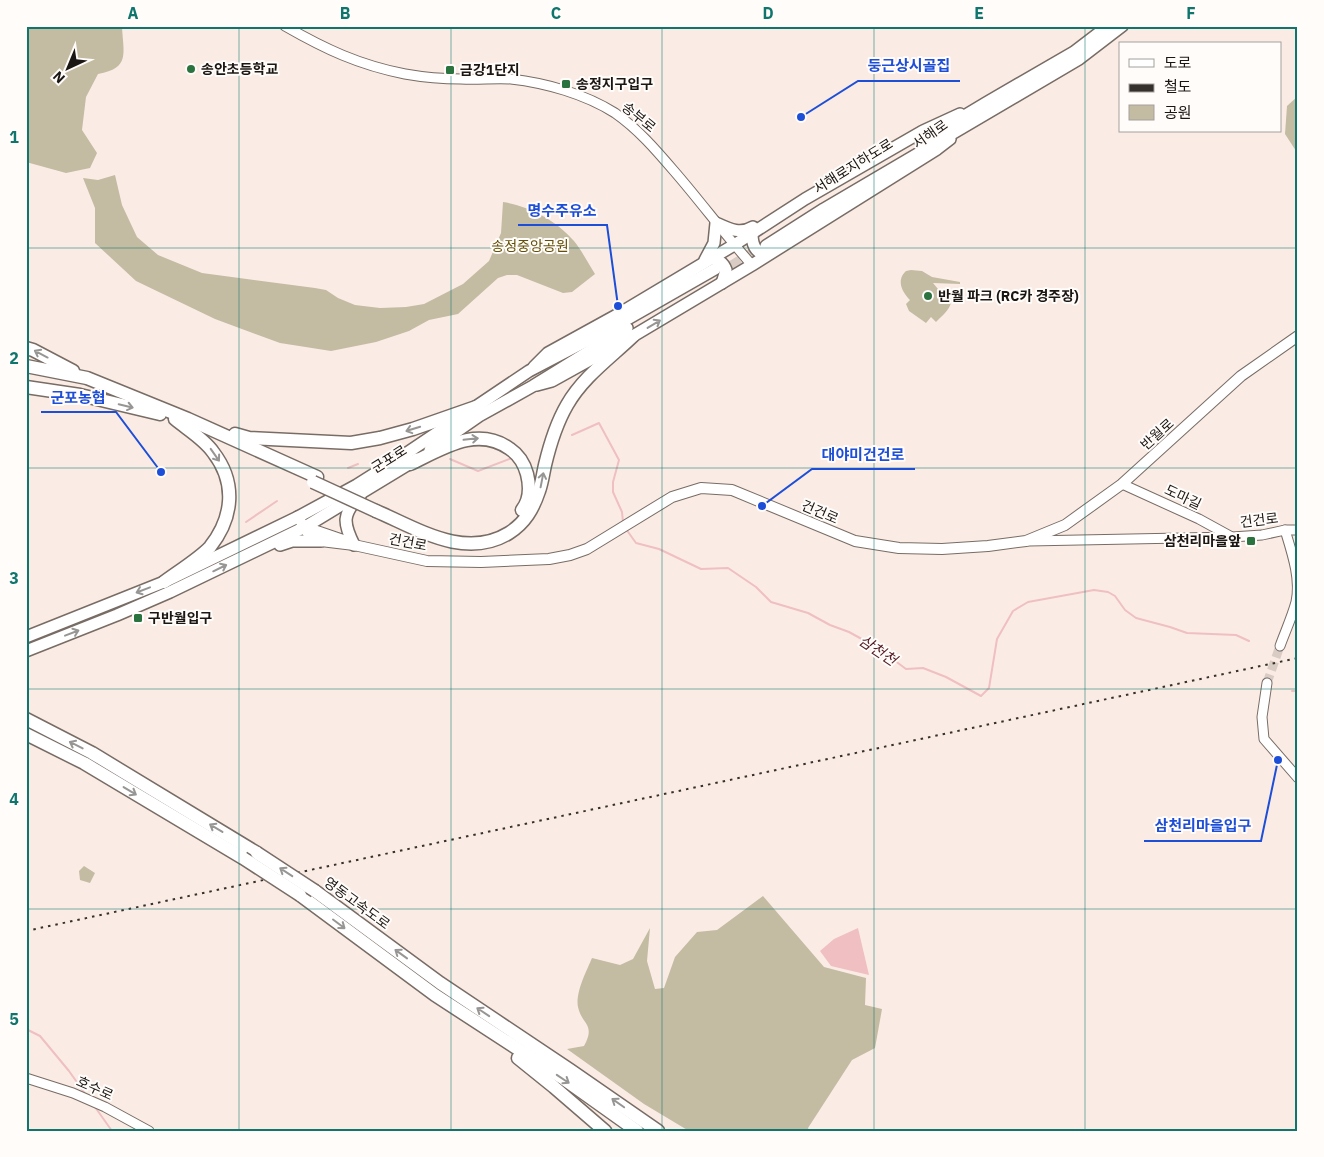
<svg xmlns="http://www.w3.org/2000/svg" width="1324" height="1157" viewBox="0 0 1324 1157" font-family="'IBM Plex Sans','Noto Sans KR',sans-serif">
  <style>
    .green { fill: #c4bba3 }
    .water { fill: #efbfc2 }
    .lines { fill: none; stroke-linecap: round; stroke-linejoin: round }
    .stream { stroke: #efbfc2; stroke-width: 2 }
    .tertiary-tunnel { stroke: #d8ccc5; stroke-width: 9; stroke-dasharray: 9 4.5; stroke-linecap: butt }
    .trunk-tunnel { stroke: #d8ccc5; stroke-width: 11; stroke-dasharray: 11 5.5; stroke-linecap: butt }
    .tertiary-casing { stroke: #786c65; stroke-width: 11 }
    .secondary-casing { stroke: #786c65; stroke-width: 12 }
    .primary-casing { stroke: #786c65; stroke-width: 14 }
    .trunk-casing { stroke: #786c65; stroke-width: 14 }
    .motorway-casing { stroke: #786c65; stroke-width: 15 }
    .tertiary { stroke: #fff; stroke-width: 9 }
    .secondary { stroke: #fff; stroke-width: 10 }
    .primary { stroke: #fff; stroke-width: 11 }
    .trunk { stroke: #fff; stroke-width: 11 }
    .motorway { stroke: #fff; stroke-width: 12 }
    .rail { stroke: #35302c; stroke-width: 2; stroke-dasharray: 2.5 5; stroke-linecap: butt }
    .motorway-bridge-casing { stroke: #786c65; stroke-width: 15; stroke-linecap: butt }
    .motorway-bridge { stroke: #fff; stroke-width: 12 }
    .oneway { stroke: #989695 }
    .grid { fill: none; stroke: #0f766e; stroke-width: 1; stroke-opacity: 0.55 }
    .poi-dot { fill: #2a723e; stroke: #fffcfa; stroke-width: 2 }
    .labels { text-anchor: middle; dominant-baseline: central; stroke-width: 4; stroke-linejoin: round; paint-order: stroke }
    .poi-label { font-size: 14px; font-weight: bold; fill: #1a1613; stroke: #fffcfa; text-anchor: start }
    .street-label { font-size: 14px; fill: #1a1613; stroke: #fffcfa }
    .park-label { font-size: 14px; fill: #634f07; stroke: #fffcfa }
    .water-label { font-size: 15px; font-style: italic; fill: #521922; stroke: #fffcfa }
    .leader { fill: none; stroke: #1d4ed8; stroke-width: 2 }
    .callout-dot { fill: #1d4ed8; stroke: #fffcfa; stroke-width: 2 }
    .callout-label { font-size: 15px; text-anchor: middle; font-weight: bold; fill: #1d4ed8; stroke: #fffcfa; stroke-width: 4; stroke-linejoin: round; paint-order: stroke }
    .neatline { fill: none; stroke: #0f766e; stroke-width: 2 }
    .grid-label { font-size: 16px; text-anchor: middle; font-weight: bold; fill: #0f766e }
  </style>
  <rect width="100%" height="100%" fill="#faece4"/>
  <g class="green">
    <path d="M 26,26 L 122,26 C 123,53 131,68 98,74 L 86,97 L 82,130 L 97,153 L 90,168 L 66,173 L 26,162 Z"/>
    <polygon points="1298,96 1298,154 1285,134 1287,106"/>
    <path d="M 115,175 L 122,205 L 137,237 L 158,255 L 202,273 L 315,288 L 326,290 L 338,298 L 355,305 L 380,308 L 406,307 L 424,304 L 463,284 L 489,261 L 501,233 L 503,202 C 529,206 556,220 574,241 C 582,251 588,263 595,274 L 572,292 L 563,293 L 517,275 L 507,275 L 498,278 L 458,314 L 429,320 L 409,331 L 376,342 L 331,351 L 280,343 L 215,319 L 136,281 L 95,243 L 95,208 L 83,178 L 98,180 Z"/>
    <path d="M 911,270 L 922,271 L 932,277 L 960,282 L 960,284 L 933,283 L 938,289 L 951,298 C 953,307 943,315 936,322 L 931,317 L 926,323 L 909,311 L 906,304 L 910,300 C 902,292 896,280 906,271 Z"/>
    <polygon points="84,866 95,873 90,883 80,880 79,871"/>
    <path d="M 763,896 L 824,967 L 866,978 L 865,1005 L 882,1009 L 875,1048 L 852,1060 L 808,1128 L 809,1131 L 689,1131 L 644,1104 L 567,1049 L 584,1046 C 596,1024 582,1025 578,1007 C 575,993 587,970 592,958 L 620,965 L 633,959 L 650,928 L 647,961 L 655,989 L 664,988 L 675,957 L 697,932 L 717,930 Z"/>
  </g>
  <polygon class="water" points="858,928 869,975 831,966 820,951 834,939"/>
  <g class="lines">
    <g class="stream">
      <polyline points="572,435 599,423 619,460 613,482 613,492 622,512 623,522"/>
      <polyline points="450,459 478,471 512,458"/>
      <polyline points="348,468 358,464"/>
      <polyline points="246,522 277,501"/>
      <polyline points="626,529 636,543 659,549 701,569 728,568 756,587 771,602 808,613 830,625 849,632 878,648 906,669 923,668 946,677 981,696 989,688 997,639 1013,611 1028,602 1094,590 1108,592 1115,596 1125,610 1136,618 1170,627 1187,633 1236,635 1249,641"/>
      <polyline points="1292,691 1298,691"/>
      <polyline points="26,1029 40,1036 69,1071 86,1095"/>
      <polyline points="95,1107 112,1131"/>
    </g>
    <polyline class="tertiary-tunnel" points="1267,683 1280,646"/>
    <polyline class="trunk-tunnel" points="717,275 765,246"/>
    <defs>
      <g id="tertiary">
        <path d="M 285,26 C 325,49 359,65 405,74 C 422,77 443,79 461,79 C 478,80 494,78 511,79 C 546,83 585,94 615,113 C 638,129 656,150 674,171 C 701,202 725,235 752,265"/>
        <polyline points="1122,484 1199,519 1230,536"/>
        <polyline points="1029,541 1232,537 1262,535 1285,530 1298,530"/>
        <path d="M 1280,646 C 1285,632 1292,617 1296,602 C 1301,579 1292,553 1285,530"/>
        <polyline points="1267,683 1262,717 1264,739 1298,778"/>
        <polyline points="26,1078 73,1093 105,1107 149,1131"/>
      </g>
      <g id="secondary">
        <polyline points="301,522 307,532 321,541 354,545 427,561 481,562 549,559 570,555 587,549 672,497 701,488 732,490 855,541 899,548 942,549 988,546 1026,541 1065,525 1122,484 1241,376 1298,336"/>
        <polyline points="305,527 349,542"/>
      </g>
      <g id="primary">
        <path d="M 752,233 C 752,245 755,251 765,256"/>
        <path d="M 710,258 C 719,260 723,262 726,270 L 722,283"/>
        <path d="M 705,260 L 714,243 L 716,223 C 729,229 740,235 753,227"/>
        <polyline points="534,367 548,353 617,315 734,245 805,199 923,131 960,114"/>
        <polyline points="537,385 552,381 633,336 752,265 937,149 950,139"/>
        <polyline points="280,545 292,541 321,541"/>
        <path d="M 354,545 C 343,523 342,514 360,496"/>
        <polyline points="26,637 164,582 298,517"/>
        <polyline points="26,651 117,615 170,592 305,527"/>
      </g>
      <g id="trunk">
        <polyline points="921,142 986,103 1074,52 1108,26"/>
        <polyline points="766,246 824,209 1079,59 1122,26"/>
        <polyline points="430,450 479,416 533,386 627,328"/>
        <polyline points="298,517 357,485 395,461 529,371 617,325 715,269"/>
        <polyline points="305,527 417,459"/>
      </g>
      <g id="motorway">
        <polyline points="26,348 33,350 73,371"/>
        <polyline points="26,366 87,378 188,419 317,477"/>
        <polyline points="26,387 80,395 160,414"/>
        <polyline points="235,434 249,438 351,443 380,438 413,429 476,407"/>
        <path d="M 410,464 C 442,449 477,425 510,449 C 519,455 524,463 527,474 C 530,486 530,500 522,510"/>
        <path d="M 376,511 C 418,529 465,560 509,533 C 525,523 533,509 539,491 C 542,483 543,474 545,465 C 550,444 556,424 567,405 C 583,377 610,358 633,336"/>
        <path d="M 164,582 C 176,573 200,558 210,547 C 233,518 237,483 213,452 C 204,439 187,429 175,419"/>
        <polyline points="26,719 92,753 257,853"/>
        <polyline points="26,734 84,763 243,858"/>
        <polyline points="315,891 440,983 570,1070 658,1131"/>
        <polyline points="300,895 435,995 564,1079 637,1131"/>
        <polyline points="518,1058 554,1087 605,1131"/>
      </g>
    </defs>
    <use href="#tertiary" class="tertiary-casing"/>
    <use href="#secondary" class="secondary-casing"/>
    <use href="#primary" class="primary-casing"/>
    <use href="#trunk" class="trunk-casing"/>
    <use href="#motorway" class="motorway-casing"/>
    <use href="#tertiary" class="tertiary"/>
    <use href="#secondary" class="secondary"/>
    <use href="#primary" class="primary"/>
    <use href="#trunk" class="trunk"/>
    <use href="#motorway" class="motorway"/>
    <polyline class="rail" points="26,931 1298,658"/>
    <defs>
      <g id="motorway-bridge">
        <polyline points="313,482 376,511"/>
        <polyline points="257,853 315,891"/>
        <polyline points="243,858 300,895"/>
      </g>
    </defs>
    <use href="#motorway-bridge" class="motorway-bridge-casing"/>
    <use href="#motorway-bridge" class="motorway-bridge"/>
  </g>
  <defs><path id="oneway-shaft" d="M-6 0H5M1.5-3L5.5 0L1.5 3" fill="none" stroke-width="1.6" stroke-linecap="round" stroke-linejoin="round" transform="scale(1.25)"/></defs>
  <g class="oneway">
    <use href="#oneway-shaft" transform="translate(654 324) rotate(-31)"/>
    <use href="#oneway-shaft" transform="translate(41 354) rotate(-152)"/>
    <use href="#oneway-shaft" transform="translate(126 406) rotate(13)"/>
    <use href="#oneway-shaft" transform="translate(413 429) rotate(163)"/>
    <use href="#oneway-shaft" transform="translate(471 439) rotate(-6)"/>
    <use href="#oneway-shaft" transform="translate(215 455) rotate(55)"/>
    <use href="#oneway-shaft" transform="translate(542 480) rotate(-79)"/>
    <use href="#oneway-shaft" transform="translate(220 568) rotate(-26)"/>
    <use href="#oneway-shaft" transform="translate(143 590) rotate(159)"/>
    <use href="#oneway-shaft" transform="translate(72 633) rotate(-21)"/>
    <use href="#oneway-shaft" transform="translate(76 745) rotate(-153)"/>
    <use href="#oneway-shaft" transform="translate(130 791) rotate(31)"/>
    <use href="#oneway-shaft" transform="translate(216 828) rotate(-149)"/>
    <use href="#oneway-shaft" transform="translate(286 872) rotate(-147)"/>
    <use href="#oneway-shaft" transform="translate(339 924) rotate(37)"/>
    <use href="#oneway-shaft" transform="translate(401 954) rotate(-144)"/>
    <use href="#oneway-shaft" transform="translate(483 1012) rotate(-146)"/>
    <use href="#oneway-shaft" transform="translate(563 1079) rotate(34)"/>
    <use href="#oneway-shaft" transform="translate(618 1103) rotate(-145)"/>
  </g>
  <path class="grid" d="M 239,26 L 239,1131M 451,26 L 451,1131M 662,26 L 662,1131M 874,26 L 874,1131M 1085,26 L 1085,1131M 26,248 L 1298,248M 26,468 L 1298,468M 26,689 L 1298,689M 26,909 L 1298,909"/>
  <g class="poi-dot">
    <circle cx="191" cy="69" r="5"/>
    <rect x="445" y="65" width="10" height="10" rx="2.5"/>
    <rect x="561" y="79" width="10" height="10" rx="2.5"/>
    <circle cx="928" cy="296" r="5"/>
    <rect x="1246" y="536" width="10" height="10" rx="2.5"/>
    <rect x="133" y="613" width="10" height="10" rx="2.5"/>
  </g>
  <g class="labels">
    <g class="poi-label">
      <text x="201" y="69">송안초등학교</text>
      <text x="460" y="70">금강1단지</text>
      <text x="576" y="84">송정지구입구</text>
      <text x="938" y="296">반월 파크 (RC카 경주장)</text>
      <text x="1241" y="541" text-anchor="end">삼천리마을앞</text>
      <text x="148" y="618">구반월입구</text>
    </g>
    <g class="street-label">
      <text transform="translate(639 117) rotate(39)">송부로</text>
      <text transform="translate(930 134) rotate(-35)">서해로</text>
      <text transform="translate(853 166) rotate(-32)">서해로지하도로</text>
      <text transform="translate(1157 434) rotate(-42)">반월로</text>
      <text transform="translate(389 459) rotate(-32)">군포로</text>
      <text transform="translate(1183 497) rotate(25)">도마길</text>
      <text transform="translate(820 512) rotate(23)">건건로</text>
      <text transform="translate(1259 520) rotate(-7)">건건로</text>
      <text transform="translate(408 542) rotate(11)">건건로</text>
      <text transform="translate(357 903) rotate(36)">영동고속도로</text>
      <text transform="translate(95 1088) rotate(24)">호수로</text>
    </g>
    <g class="park-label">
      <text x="530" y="246">송정중앙공원</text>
    </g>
    <g class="water-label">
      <text transform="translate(878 650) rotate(34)">삼천천</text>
    </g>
  </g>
  <path class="leader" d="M801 117L858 81H960M618 306L607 225H518M161 472L116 412H41M762 506L812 469H915M1278 760L1261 841H1144"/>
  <g class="callout-dot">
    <circle cx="801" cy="117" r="5"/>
    <circle cx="618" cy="306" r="5"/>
    <circle cx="161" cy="472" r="5"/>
    <circle cx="762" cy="506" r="5"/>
    <circle cx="1278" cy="760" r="5"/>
  </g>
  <g class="callout-label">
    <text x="909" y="71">둥근상시골집</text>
    <text x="562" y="216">명수주유소</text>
    <text x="78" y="403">군포농협</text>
    <text x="863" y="460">대야미건건로</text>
    <text x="1203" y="831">삼천리마을입구</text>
  </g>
  <rect width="1324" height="1157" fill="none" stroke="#fffcfa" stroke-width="55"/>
  <rect x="1119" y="42" width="162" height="90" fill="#fffcfa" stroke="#a3a09e"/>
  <rect x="1129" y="59" width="25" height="8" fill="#ffffff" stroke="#a3a09e"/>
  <text x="1164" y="68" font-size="15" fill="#1a1613">도로</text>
  <rect x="1129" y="84" width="25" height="8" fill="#35302c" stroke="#a3a09e"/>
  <text x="1164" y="92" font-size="15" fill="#1a1613">철도</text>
  <rect x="1129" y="105" width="25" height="15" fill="#c4bba3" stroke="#a3a09e"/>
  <text x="1164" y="118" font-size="15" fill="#1a1613">공원</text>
  <g transform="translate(68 68) rotate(224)" stroke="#fffcfa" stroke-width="4" paint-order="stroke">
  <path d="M0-4L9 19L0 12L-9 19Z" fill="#1a1613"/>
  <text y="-8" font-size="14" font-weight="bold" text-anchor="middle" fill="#1a1613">N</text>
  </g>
  <rect x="28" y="28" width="1268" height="1102" class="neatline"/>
  <g class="grid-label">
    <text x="133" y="19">A</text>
    <text x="345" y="19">B</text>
    <text x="556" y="19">C</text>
    <text x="768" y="19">D</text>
    <text x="979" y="19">E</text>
    <text x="1191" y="19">F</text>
    <text x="14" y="143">1</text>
    <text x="14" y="364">2</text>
    <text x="14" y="584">3</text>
    <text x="14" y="805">4</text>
    <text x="14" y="1025">5</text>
  </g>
</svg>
